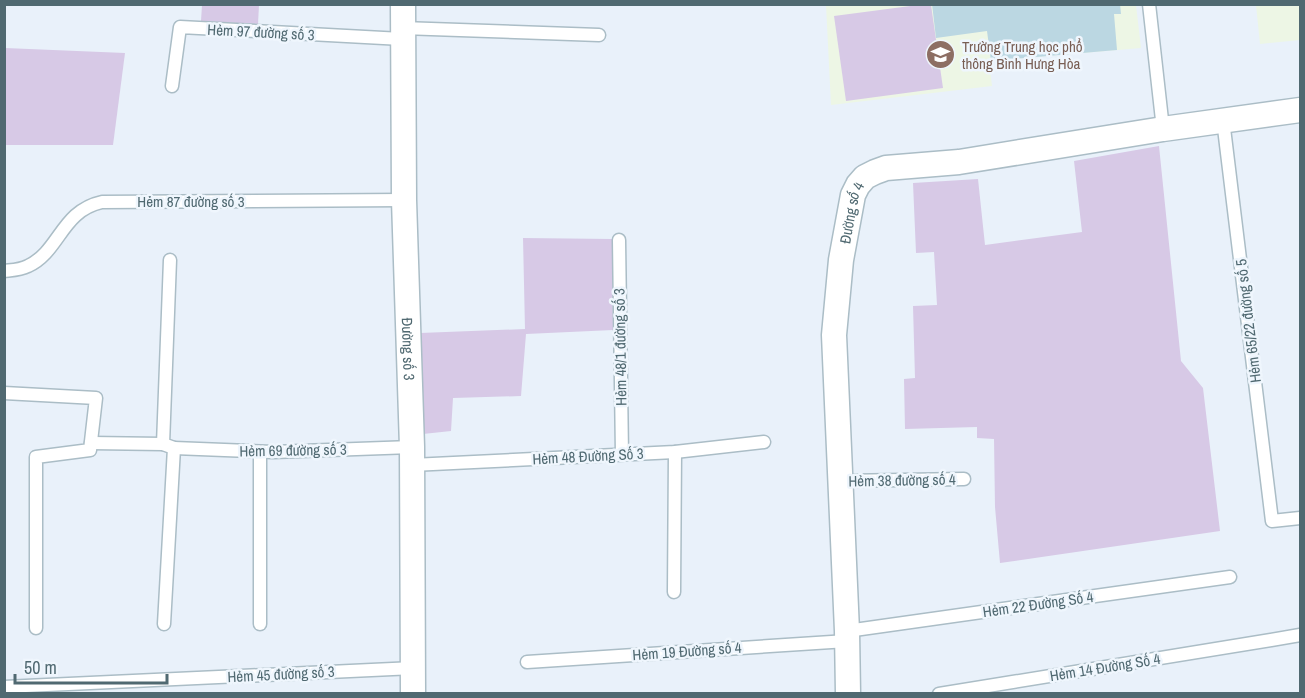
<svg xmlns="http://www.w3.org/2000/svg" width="1305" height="698" viewBox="0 0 1305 698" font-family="'Archivo Narrow',sans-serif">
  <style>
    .education { fill: #edf6e5 }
    .green { fill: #d7c9e6 }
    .building { fill: #bbd7e2 }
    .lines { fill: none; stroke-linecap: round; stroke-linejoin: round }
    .service-casing { stroke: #abbdc6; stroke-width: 15 }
    .minor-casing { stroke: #abbdc6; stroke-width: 27 }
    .service { stroke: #fff; stroke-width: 12 }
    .minor { stroke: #fff; stroke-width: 24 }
    .labels { text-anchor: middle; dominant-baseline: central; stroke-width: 5; stroke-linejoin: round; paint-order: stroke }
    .street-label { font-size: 15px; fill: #506971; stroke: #eff6fd }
    .education-label { font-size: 15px; fill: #785e54; stroke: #eff6fd; text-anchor: start }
  </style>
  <rect width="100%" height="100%" fill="#e9f1fa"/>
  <g class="education">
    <polygon points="826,5 1136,5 1141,48 989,61 992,86 831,105"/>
    <polygon points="1256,5 1300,5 1300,40 1260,44"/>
  </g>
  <g class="green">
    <polygon points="202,5 259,5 258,24 201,21"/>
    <polygon points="918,5 931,5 943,88 846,101 834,16"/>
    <polygon points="5,48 125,53 113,145 5,145"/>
    <polygon points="1159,146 1181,361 1203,388 1220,531 1000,563 995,507 994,439 977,438 977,427 905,429 904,379 915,378 913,306 937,305 934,252 916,253 913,183 978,179 985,245 1082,232 1074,161"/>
    <polygon points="523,238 612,239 613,330 526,334 521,396 453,398 451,431 423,434 420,333 525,329"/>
  </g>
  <polygon class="building" points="932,4 1120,4 1121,14 1114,14 1117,50 991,61 987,31 936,38"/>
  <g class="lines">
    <defs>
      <g id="service">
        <polyline points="1149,4 1163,129"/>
        <polyline points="402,28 599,35"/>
        <polyline points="172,86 180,27 402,39"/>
        <polyline points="1223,120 1272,521 1300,518"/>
        <polyline points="619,240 622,455"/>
        <path d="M 4,271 C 13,270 20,270 28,266 C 60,251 61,211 102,202 L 404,200"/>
        <polyline points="4,393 96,398 90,450 36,457 36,628"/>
        <polyline points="91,443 163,444"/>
        <polyline points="174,448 273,452 412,447"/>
        <polyline points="412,465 675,452 764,442"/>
        <polyline points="840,481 964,479"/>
        <polyline points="674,592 675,452"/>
        <polyline points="164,624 174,448 163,444 170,260"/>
        <polyline points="260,624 260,452"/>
        <polyline points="847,631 1230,577"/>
        <polyline points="527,662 847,641"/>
        <polyline points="4,687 414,668"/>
        <polyline points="939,694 1271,640 1300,635"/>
      </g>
      <g id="minor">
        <path id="s1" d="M 403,4 L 404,200 L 412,447 L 413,694"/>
        <path id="s2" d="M 848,694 L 847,631 L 834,335 L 841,260 L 853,195 L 858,185 L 865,177 L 875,172 L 886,168 L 959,162 L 1163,129 L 1300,110"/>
      </g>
    </defs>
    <use href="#service" class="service-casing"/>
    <use href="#minor" class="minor-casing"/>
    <use href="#service" class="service"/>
    <use href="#minor" class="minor"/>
  </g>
  <defs>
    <symbol id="school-disc" viewBox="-11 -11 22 22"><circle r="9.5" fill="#8d6e63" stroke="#eff6fd"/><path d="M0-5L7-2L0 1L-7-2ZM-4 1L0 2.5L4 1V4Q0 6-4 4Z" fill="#fff"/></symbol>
  </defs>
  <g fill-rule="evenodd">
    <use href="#school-disc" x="924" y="38" width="33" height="33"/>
  </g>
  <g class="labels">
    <g class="street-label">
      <text transform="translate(261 32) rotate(3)">Hẻm 97 đường số 3</text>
      <text x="191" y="201">Hẻm 87 đường số 3</text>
      <text stroke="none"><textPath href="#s2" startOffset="483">Đường số 4</textPath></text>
      <text transform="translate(1248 321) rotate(-97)">Hẻm 65/22 đường số 5</text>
      <text transform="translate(620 347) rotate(-91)">Hẻm 48/1 đường số 3</text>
      <text stroke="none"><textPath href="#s1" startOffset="345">Đường số 3</textPath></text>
      <text transform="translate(293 450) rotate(-1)">Hẻm 69 đường số 3</text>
      <text transform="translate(588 456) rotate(-3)">Hẻm 48 Đường Số 3</text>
      <text transform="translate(902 480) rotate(-1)">Hẻm 38 đường số 4</text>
      <text transform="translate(1038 604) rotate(-8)">Hẻm 22 Đường Số 4</text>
      <text transform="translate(687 651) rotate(-4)">Hẻm 19 Đường số 4</text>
      <text transform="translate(1105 667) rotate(-9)">Hẻm 14 Đường Số 4</text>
      <text transform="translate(281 674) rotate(-3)">Hẻm 45 đường số 3</text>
    </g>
    <g class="education-label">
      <text x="962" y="46">Trường Trung học phổ<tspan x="962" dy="17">thông Bình Hưng Hòa</tspan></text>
    </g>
  </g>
  <rect width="1305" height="698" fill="none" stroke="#506971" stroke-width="12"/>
  <path d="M15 674v9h152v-9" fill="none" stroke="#506971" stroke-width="3"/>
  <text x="24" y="674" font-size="18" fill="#506971" stroke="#eff6fd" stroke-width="4.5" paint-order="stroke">50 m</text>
</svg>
